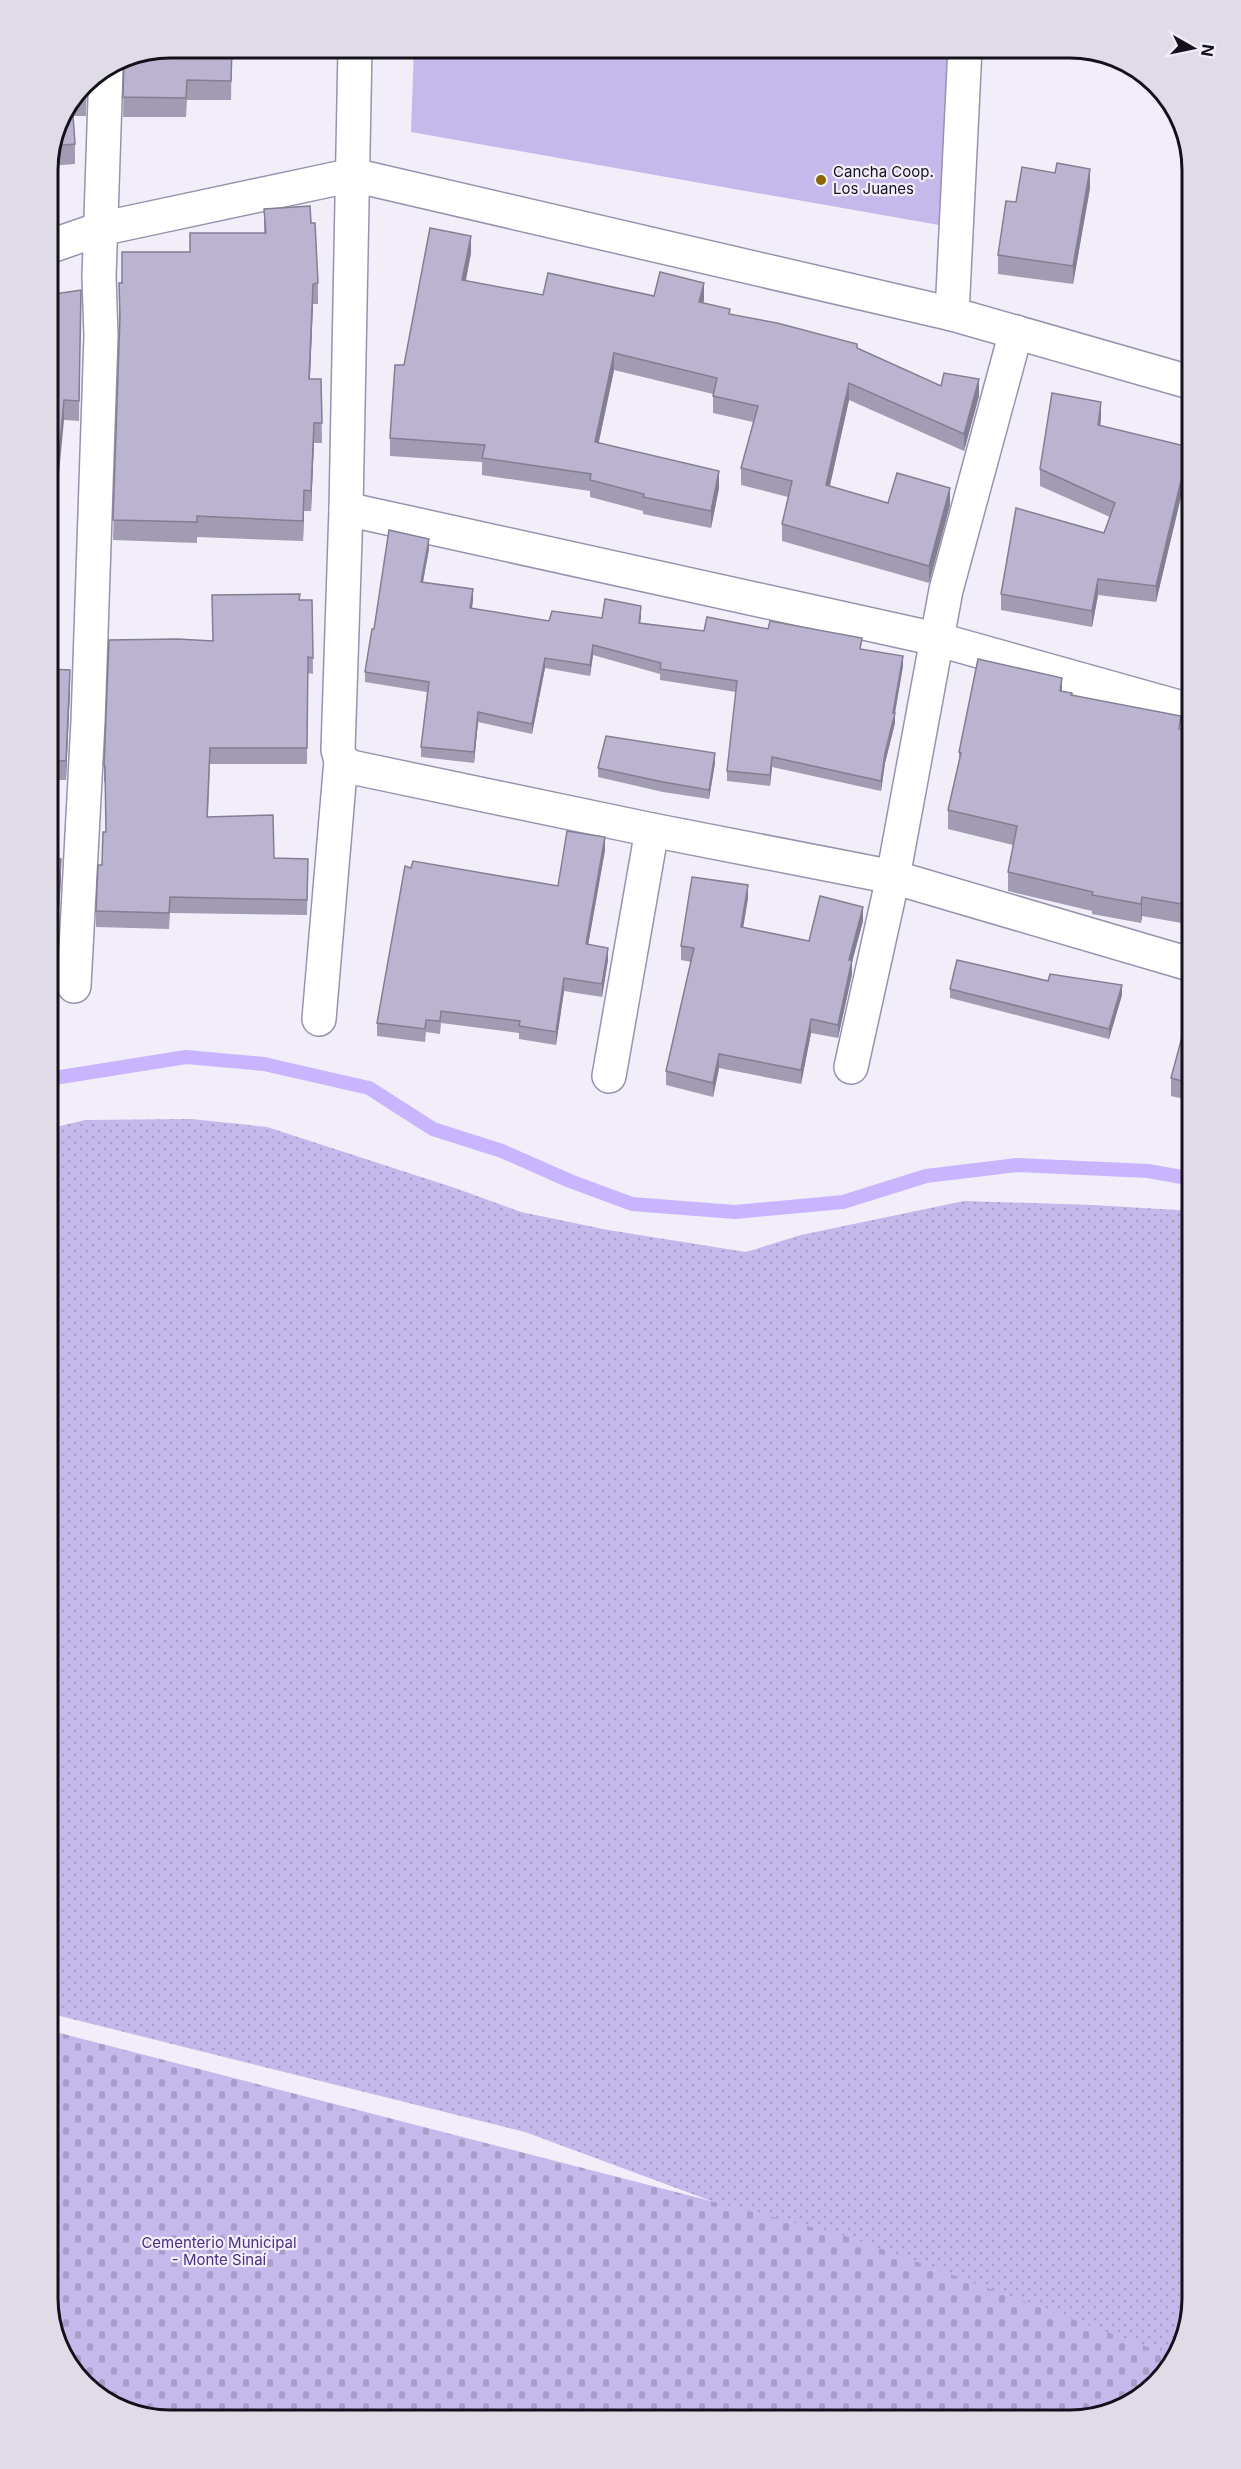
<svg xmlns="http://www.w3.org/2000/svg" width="1241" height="2469" viewBox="0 0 1241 2469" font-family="Inter,sans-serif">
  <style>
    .green { fill: url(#green-dots) }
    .cemetery { fill: url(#cemetery-stones) }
    .pitch { fill: #c5b8eb }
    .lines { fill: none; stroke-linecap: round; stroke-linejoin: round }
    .stream { stroke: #c9b5fe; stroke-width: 14 }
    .street-casing { stroke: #9992ae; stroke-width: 36 }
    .secondary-casing { stroke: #9992ae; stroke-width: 36 }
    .street { stroke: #fff; stroke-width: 33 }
    .secondary { stroke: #fff; stroke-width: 33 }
    .wall { fill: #a19bb3 }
    .shaded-wall { fill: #837e92 }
    .building { fill: #bbb4d0; stroke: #837e92; stroke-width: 1.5 }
    .poi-dot { fill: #876601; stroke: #f1eefa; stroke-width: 2 }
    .labels { text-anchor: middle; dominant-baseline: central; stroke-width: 4.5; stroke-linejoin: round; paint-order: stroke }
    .poi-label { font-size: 15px; fill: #14111b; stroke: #f1eefa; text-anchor: start }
    .park-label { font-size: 15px; fill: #4d2f81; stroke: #f1eefa }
    .rim { fill: none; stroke: #14111b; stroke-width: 3 }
  </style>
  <defs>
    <pattern id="green-dots" width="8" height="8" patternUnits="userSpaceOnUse" patternTransform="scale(1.5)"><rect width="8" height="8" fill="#c5b8eb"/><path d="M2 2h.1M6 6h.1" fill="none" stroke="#a89dc9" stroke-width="1.8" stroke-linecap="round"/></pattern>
    <pattern id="cemetery-stones" width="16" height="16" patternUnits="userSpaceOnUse" patternTransform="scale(1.5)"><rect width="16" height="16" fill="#c5b8eb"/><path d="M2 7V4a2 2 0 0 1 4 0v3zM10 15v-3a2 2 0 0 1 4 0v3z" fill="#a89dc9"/></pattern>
  </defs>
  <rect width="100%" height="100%" fill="#f1eefa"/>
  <polygon class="green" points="191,1119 267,1127 455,1188 521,1212 608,1230 746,1252 801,1235 964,1201 1093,1205 1193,1211 1193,2298 1172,2367 1168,2370 525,2132 48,2013 48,1129 85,1120"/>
  <polygon class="cemetery" points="48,2030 846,2236 1175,2357 1172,2367 1117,2412 1070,2421 163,2421 96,2396 57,2345 48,2298"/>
  <polygon class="pitch" points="414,48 963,48 956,228 411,132"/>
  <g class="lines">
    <polyline class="stream" points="48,1079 186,1057 264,1064 369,1088 433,1129 502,1151 570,1181 632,1204 735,1212 843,1202 926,1176 1017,1165 1148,1171 1193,1179"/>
    <defs>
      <g id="street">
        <polyline points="355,48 346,509 338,750 341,760 351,767 652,830 893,877 1193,965"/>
        <polyline points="952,314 965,48"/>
        <polyline points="346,509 936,639 1193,711"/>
        <polyline points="74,986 88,722 101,336 99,277 106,69"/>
        <polyline points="319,1019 341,760"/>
        <polyline points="851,1067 893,877 946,590 1016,332"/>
        <polyline points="609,1076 652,830"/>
      </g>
      <polyline id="secondary" points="48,247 100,229 353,175 952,314 1193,383"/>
    </defs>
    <use href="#street" class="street-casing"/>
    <use href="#secondary" class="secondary-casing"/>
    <use href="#street" class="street"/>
    <use href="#secondary" class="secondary"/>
  </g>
  <g class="wall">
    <polygon points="232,48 231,100 187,100 186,117 123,117 124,67 123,61 121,59 124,57"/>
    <polygon points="87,82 86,116 73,116 75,144 75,164 48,166 48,163 61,117 84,84"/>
    <polygon points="1055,173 1090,188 1073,284 998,274 998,255 1016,202"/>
    <polygon points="264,209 311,223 318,283 318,304 313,304 310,379 321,379 322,443 314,443 311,511 304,511 303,541 197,537 197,543 113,540 119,326 119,283 190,252 264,233"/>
    <polygon points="1193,218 1193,243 1192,243 1192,224"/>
    <polygon points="471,253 466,281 543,295 654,296 704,300 703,303 730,315 857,349 941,386 979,396 964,451 849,400 830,486 888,503 950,505 929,583 782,541 782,524 788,497 741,485 741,468 753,422 713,413 713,394 614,370 599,442 719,488 711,528 643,514 643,511 590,497 590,491 482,475 482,462 390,456 390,438 404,365"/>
    <polygon points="81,290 79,421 64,420 48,295"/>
    <polygon points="1101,418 1100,426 1189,463 1156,602 1098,595 1092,627 1001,610 1001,594 1104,533 1110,517 1040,486 1040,469"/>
    <polygon points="429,549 423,582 473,600 472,609 549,621 641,616 640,623 704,631 862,649 903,666 895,713 895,723 885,763 881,791 772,767 770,786 727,781 727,771 736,692 660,680 660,674 593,655 590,676 545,668 532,734 478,722 474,763 421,757 421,747 427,692 365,682 365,672 374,629"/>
    <polygon points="300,600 312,600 313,674 308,673 307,764 210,764 208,817 274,858 308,875 307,915 170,913 169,929 96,927 96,911 106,832 105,782 104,782 104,766 212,641"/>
    <polygon points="48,669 70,689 66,780 48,780"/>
    <polygon points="1062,692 1181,730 1193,732 1193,925 1142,916 1141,923 1092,914 1092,911 1008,891 1008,872 1013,845 948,829 948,810 959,762 959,752"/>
    <polygon points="715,763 709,799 663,792 598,777 598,768"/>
    <polygon points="605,850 588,945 608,960 602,997 564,991 556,1045 519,1039 519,1033 441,1023 440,1034 426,1032 425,1042 377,1036 377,1023"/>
    <polygon points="48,858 61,879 58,926 50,926 49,935 48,935"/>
    <polygon points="748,898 743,927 809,941 863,921 852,962 852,974 838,1038 811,1033 801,1084 719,1068 713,1097 666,1085 666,1071 691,962 681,960 681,946"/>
    <polygon points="1048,981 1122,995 1109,1039 950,998 950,989"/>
    <polygon points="1193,1013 1193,1101 1171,1096 1171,1078"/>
  </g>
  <g class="shaded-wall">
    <polygon points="1090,169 1090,188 1073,284 1073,266"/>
    <polygon points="471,236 471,253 462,297 462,280"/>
    <polygon points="704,283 704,300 699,319 699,302"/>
    <polygon points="313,284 313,304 309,399 309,379"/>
    <polygon points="614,353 614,370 595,459 595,442"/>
    <polygon points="979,379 979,396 964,451 964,434"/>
    <polygon points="849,383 849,400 826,502 826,485"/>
    <polygon points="64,400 64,420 48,591 48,571"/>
    <polygon points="1101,402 1101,418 1098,442 1098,425"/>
    <polygon points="314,423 314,443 311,511 311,491"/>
    <polygon points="1189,447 1189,463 1156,602 1156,586"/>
    <polygon points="719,471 719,488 711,528 711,511"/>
    <polygon points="950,488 950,505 929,583 929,566"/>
    <polygon points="304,490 304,511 303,541 303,521"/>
    <polygon points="429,539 429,549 421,592 421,582"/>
    <polygon points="1098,579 1098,595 1092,627 1092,611"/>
    <polygon points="473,589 473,600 470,619 470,608"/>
    <polygon points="641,606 641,616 639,633 639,623"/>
    <polygon points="593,645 593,655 590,676 590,665"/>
    <polygon points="903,656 903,666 894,718 895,713 895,723 885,763 881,791 881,781 885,753 893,713"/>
    <polygon points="545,658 545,668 532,734 532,724"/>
    <polygon points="70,670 70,689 66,780 66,761"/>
    <polygon points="1062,678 1062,697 1060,691"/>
    <polygon points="478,712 478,722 474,763 474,752"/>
    <polygon points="715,753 715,763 709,799 709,790"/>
    <polygon points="772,757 772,767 770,786 770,775"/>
    <polygon points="605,837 605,850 586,957 586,944"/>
    <polygon points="61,859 61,879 58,926 58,906"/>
    <polygon points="748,885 748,898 741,941 741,927"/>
    <polygon points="1142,897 1142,916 1141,923 1141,904"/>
    <polygon points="863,907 863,921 852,962 852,974 838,1038 838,1025 849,960"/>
    <polygon points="608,948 608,960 602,997 602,984"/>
    <polygon points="564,978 564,991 556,1045 556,1032"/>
    <polygon points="1122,985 1122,995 1109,1039 1109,1029"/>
    <polygon points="811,1019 811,1033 801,1084 801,1070"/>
    <polygon points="719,1054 719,1068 713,1097 713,1083"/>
  </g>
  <g class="building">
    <polygon points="171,48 232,48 231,81 187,80 186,98 123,97 124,57"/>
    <polygon points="86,83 86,96 75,96 84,84"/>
    <polygon points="72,101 75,144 53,146 61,117"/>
    <polygon points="1057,163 1090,169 1073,266 998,255 1006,201 1016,202 1022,167 1055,173"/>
    <polygon points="310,206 311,223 315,223 318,283 313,284 309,379 321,379 322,423 314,423 311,491 304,490 303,521 197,516 197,522 113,520 120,316 119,283 122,283 122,252 190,252 190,233 266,233 264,209"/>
    <polygon points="430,228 471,236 462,280 543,295 548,273 654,296 660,272 704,283 699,302 730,309 729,314 777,323 857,344 857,348 941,386 944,373 979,379 964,434 849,383 826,485 888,503 897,473 950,488 929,566 782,524 792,481 741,468 758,406 713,396 717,378 614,353 595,442 719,471 711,511 643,497 644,494 590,480 591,474 482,458 485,445 390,438 395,365 404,365"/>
    <polygon points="81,290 79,401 64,400 48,571 48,295"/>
    <polygon points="1052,393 1101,402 1098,425 1189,447 1156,586 1098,579 1092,611 1001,594 1016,508 1104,533 1115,503 1040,469"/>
    <polygon points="389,530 429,539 421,582 473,589 470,608 549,621 552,611 602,618 605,599 641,606 639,623 704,631 707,617 768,629 770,621 862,638 860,649 903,656 893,713 895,713 885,753 881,781 772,757 770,775 727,771 737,681 660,669 661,663 593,645 590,665 545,658 532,724 478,712 474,752 421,747 429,682 365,672 372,629 374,629"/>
    <polygon points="300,594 299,600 312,600 313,658 308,657 307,748 210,748 207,817 273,815 274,858 308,859 307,900 170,897 169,913 96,911 98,865 102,865 103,832 106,832 105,766 104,766 109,640 178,639 213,641 212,595"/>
    <polygon points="978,659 1062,678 1060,691 1072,693 1071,695 1181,716 1179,729 1193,732 1193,906 1142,897 1141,904 1092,895 1093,892 1008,872 1017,826 948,810 961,753 959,752"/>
    <polygon points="48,669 70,670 66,761 48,760"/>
    <polygon points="606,736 715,753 709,790 663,782 598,768"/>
    <polygon points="567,831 605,837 586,944 608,948 602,984 564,978 556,1032 519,1026 520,1021 441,1011 440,1021 426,1020 425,1029 377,1023 405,866 411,868 413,861 558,886"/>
    <polygon points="48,858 61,859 58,906 50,906 49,915 48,915"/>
    <polygon points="692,877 748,885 741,927 809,941 820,896 863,907 849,960 852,960 838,1025 811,1019 801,1070 719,1054 713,1083 666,1071 694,948 681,946"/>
    <polygon points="957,960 1048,981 1050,974 1122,985 1109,1029 950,989"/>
    <polygon points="1189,1011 1193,1013 1193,1084 1171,1078"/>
  </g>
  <circle class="poi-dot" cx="821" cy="180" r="6"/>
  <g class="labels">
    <g class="poi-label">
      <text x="833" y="171">Cancha Coop.<tspan x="833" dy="17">Los Juanes</tspan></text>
    </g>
    <g class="park-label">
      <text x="219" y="2242">Cementerio Municipal<tspan x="219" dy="17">- Monte Sinaí</tspan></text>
    </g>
  </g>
  <path d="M0 0H1241V2469H0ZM170 58H1070A112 112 0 0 1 1182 170V2298A112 112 0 0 1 1070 2410H170A112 112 0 0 1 58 2298V170A112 112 0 0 1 170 58Z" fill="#dfdce8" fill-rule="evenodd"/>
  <path class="rim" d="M170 58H1070A112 112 0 0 1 1182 170V2298A112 112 0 0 1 1070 2410H170A112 112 0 0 1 58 2298V170A112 112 0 0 1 170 58Z"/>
  <g transform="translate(1193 48) rotate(99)" stroke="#f1eefa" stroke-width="4.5" paint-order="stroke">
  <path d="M0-4.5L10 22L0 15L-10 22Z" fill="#14111b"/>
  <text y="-9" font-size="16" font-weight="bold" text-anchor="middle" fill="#14111b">N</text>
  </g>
</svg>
